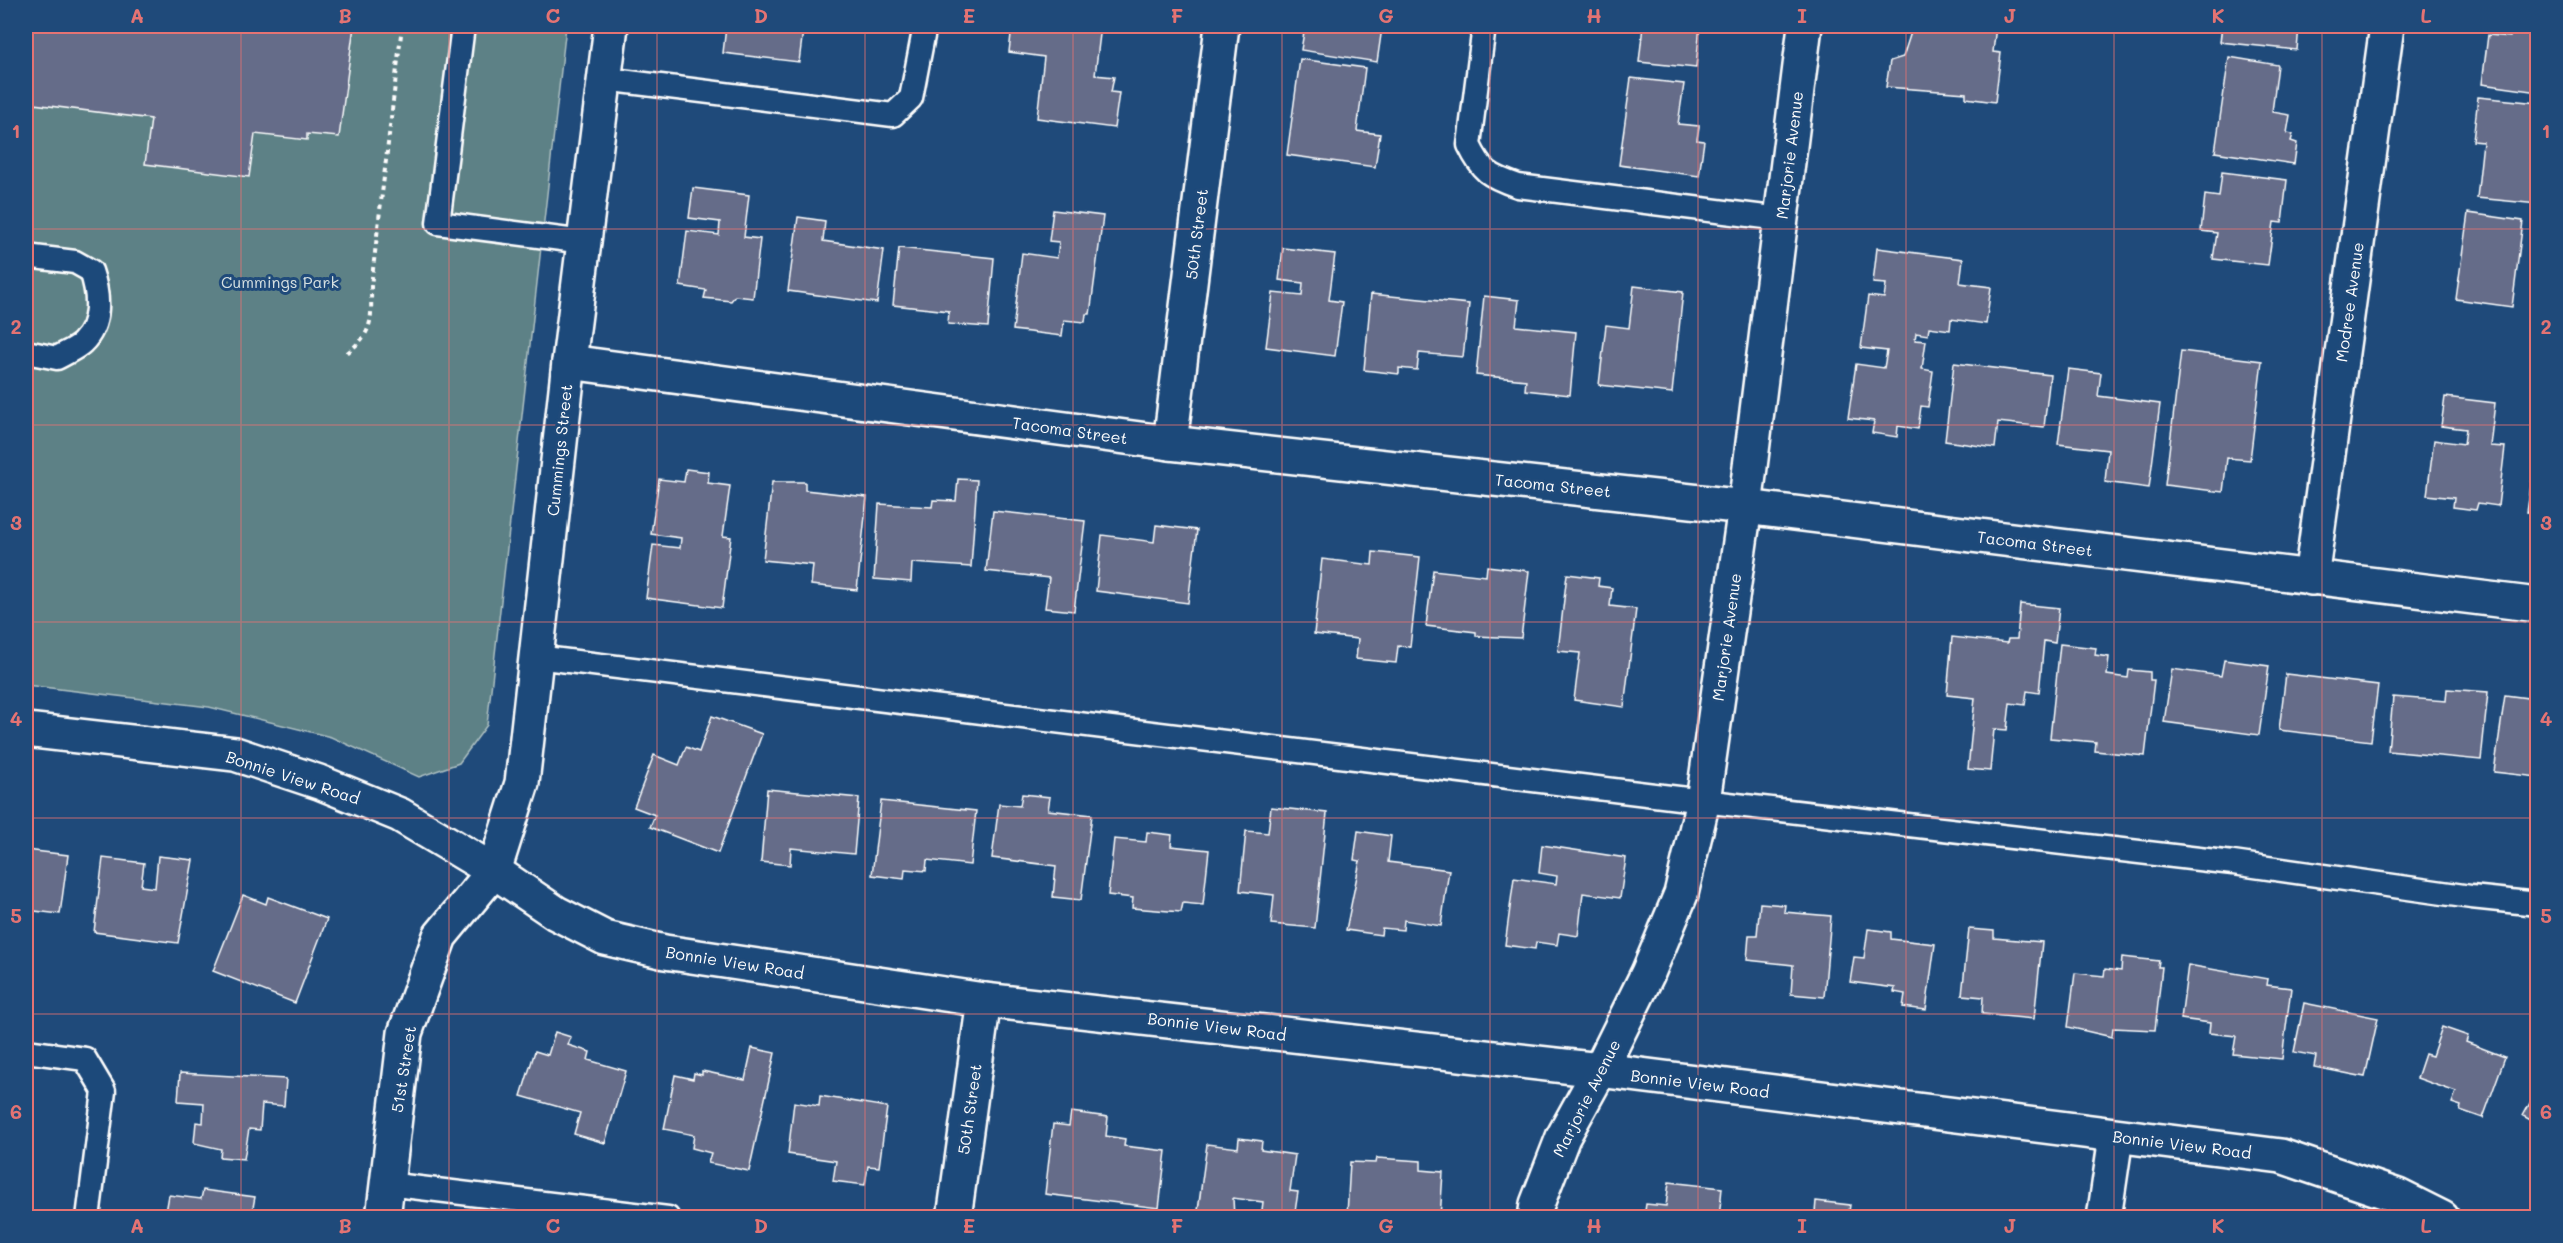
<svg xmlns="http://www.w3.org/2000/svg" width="2563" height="1243" viewBox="0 0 2563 1243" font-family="Mali,sans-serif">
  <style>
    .green { fill: #5d8186; stroke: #aec0c2; stroke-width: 1.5 }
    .building { fill: #656c89; stroke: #fff; stroke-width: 1.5 }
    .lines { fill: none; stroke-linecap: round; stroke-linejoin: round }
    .lane-casing { stroke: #fff; stroke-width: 27 }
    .street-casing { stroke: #fff; stroke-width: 38 }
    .secondary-casing { stroke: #fff; stroke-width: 38 }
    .path { stroke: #fff; stroke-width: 4; stroke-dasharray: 4.5 4.5; stroke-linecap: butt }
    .lane { stroke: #1f4a7a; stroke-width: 22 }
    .street { stroke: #1f4a7a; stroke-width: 33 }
    .secondary { stroke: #1f4a7a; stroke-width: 33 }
    .grid { fill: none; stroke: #e47373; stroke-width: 1.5; stroke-opacity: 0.55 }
    .labels { text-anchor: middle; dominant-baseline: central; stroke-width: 6; stroke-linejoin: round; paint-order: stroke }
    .street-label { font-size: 16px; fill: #fff; stroke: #1f4a7a }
    .park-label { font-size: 16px; fill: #d6e0e1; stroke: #1f4a7a }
    .neatline { fill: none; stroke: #e47373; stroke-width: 2 }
    .grid-label { font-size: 20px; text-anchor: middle; font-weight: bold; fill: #e47373 }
  </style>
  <rect width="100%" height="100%" fill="#1f4a7a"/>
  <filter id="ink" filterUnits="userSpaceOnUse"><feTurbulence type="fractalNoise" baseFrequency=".0167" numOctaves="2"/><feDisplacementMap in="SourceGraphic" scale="12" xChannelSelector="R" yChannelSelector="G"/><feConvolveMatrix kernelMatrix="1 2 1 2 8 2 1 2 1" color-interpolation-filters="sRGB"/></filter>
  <g filter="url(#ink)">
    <polygon class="green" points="26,26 566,26 487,725 459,763 419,777 331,737 209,707 26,685"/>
    <g class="building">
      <polygon points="26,26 354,26 339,137 307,134 307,140 255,134 249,177 145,164 151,119 26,103"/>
      <polygon points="716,26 783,26 803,30 799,62 723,53 726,27"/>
      <polygon points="1012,26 1101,26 1095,75 1114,77 1111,92 1119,93 1114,128 1037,118 1044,57 1009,52"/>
      <polygon points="1305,26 1416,26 1415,33 1382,28 1377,62 1301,50"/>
      <polygon points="1643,26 1700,26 1696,68 1639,62"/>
      <polygon points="1913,26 1996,26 1993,52 2001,53 1995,102 1966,98 1966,93 1886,87 1890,61 1903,57"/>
      <polygon points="2222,26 2299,26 2297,50 2220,42"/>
      <polygon points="2512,26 2538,26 2538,92 2482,84 2488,35 2510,37"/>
      <polygon points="2229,57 2278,65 2272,112 2290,115 2287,133 2293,134 2291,141 2297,143 2294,164 2215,152"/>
      <polygon points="1300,59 1365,68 1357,131 1380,134 1375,167 1287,155"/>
      <polygon points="1631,78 1684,84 1678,124 1699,126 1697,140 1704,141 1699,176 1619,165"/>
      <polygon points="2478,97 2538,103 2535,167 2538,167 2538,204 2477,198 2483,142 2473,141"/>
      <polygon points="2222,172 2287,180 2282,223 2274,222 2268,265 2213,259 2217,233 2201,231 2205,195 2219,197"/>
      <polygon points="693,188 749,195 744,237 760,239 753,298 735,296 731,301 704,298 706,290 680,286 687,231 719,235 720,222 689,218"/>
      <polygon points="1053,210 1103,216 1090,314 1086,314 1085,322 1064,320 1062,336 1013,330 1022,253 1057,258 1059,242 1049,241"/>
      <polygon points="2468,213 2523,221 2512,307 2456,299"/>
      <polygon points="798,217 825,221 823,241 884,250 877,303 788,291"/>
      <polygon points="899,248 994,258 988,327 948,324 949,311 893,305"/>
      <polygon points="1283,248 1335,254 1329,300 1342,302 1335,356 1266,347 1273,293 1302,296 1303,283 1279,280"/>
      <polygon points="1877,248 1963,259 1960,283 1991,287 1986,324 1951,319 1950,330 1929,327 1928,335 1916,333 1915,340 1926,341 1922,369 1933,371 1928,407 1921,406 1918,429 1898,426 1897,437 1872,433 1874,421 1848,418 1856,364 1884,368 1887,351 1861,348 1868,296 1884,298 1886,284 1873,283"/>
      <polygon points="1634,286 1683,292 1672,393 1599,385 1606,325 1629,328"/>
      <polygon points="1371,294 1469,304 1463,357 1419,353 1417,370 1399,368 1399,374 1364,370"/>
      <polygon points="1484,296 1519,300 1516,326 1576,332 1570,395 1525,390 1526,380 1476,375"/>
      <polygon points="2181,351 2262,361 2250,460 2227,458 2223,492 2165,485"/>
      <polygon points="1954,363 2050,375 2044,427 1998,422 1995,448 1945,441"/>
      <polygon points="2068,369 2101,373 2098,396 2160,404 2149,488 2105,482 2108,450 2058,444"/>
      <polygon points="2445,397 2495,403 2490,446 2505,447 2498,506 2478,503 2476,510 2453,507 2454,498 2427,495 2434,440 2464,444 2466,429 2441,426"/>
      <polygon points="2535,458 2538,458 2538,513 2527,512"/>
      <polygon points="686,469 709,472 708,483 730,486 723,536 731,537 722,608 646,598 653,545 680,548 681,538 651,534 659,479 684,482"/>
      <polygon points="958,479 977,480 971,567 912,563 911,582 874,579 879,504 932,507 933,500 956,501"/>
      <polygon points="772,482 805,482 805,490 867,497 857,590 811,585 813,565 763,560"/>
      <polygon points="993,511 1085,521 1074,611 1045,608 1049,578 986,571"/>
      <polygon points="1156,525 1197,530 1188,603 1096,591 1102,535 1154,542"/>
      <polygon points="1373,552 1420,557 1410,647 1398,646 1396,663 1356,659 1358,639 1314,634 1322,559 1372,565"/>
      <polygon points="1487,566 1529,571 1521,638 1476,636 1476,632 1426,626 1433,570 1486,576"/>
      <polygon points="1567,574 1599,578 1598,586 1612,588 1610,606 1636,609 1624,707 1574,700 1580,653 1558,651"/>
      <polygon points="2020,604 2059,608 2055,643 2044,641 2039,693 2027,691 2025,705 2010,703 2007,730 1994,729 1990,771 1968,769 1975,698 1947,695 1952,637 2007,643 2008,639 2017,639"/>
      <polygon points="2060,644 2096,648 2095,655 2109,657 2107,675 2128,678 2129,670 2150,672 2150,680 2154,680 2145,756 2095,751 2096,742 2050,738"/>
      <polygon points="2224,660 2269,666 2259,735 2164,722 2172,669 2221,676"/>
      <polygon points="2286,674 2378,685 2371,741 2279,730"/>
      <polygon points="2447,689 2488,692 2481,760 2388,751 2393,697 2446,701"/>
      <polygon points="2505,695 2535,699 2534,707 2538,708 2538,777 2494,772"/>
      <polygon points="712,716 762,734 718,853 650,827 655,815 634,807 654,755 679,765 686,747 699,752"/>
      <polygon points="767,789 859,798 854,854 791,848 790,865 761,862"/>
      <polygon points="1022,794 1050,797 1048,810 1092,815 1081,900 1053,897 1056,866 992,858 999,804 1020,806"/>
      <polygon points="881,801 976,811 970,865 927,860 926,871 905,869 904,879 872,875"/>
      <polygon points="1271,807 1327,813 1315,928 1271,924 1274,895 1240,891 1246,831 1268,833"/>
      <polygon points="1358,831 1391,836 1388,862 1449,870 1441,926 1404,920 1403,930 1382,928 1381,935 1346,930 1360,861 1354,860"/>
      <polygon points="1147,832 1172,835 1171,846 1209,850 1203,905 1183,903 1181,912 1132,908 1133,898 1108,895 1114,839 1146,842"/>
      <polygon points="1542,845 1626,858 1620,898 1583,893 1578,936 1559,933 1557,945 1536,942 1535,949 1505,945 1514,878 1556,884 1557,876 1539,873"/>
      <polygon points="26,850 68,855 60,914 26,910"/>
      <polygon points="158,856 193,860 178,943 94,932 103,858 144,863 141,886 155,888"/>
      <polygon points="243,895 266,904 268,897 327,919 295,1003 213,971"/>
      <polygon points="1760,903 1785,905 1784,912 1831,916 1824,997 1791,994 1793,965 1747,960 1749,935 1757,935"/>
      <polygon points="1868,929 1891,932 1891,939 1935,944 1926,1010 1903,1007 1905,994 1894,992 1895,988 1850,982 1854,957 1864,958"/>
      <polygon points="1969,929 1994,931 1994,938 2042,942 2034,1019 1982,1014 1983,997 1962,995"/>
      <polygon points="2122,957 2159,961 2158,967 2162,967 2155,1030 2113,1028 2112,1037 2068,1027 2075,973 2104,976 2105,969 2121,971"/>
      <polygon points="2188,965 2268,979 2267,985 2291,988 2282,1059 2233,1054 2236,1036 2209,1033 2210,1023 2181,1019"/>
      <polygon points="2304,1003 2378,1018 2365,1077 2314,1067 2316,1056 2294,1052"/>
      <polygon points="2442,1027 2468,1036 2466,1042 2505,1057 2483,1118 2460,1110 2461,1106 2452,1103 2456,1092 2417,1078 2425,1054 2432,1056"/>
      <polygon points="555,1032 571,1037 568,1045 590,1052 588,1060 626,1071 605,1143 574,1134 580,1113 521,1096 535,1051 548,1055"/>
      <polygon points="752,1048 775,1053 749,1171 708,1163 711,1153 692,1148 694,1135 664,1129 675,1075 693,1079 694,1073 702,1075 702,1071 745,1080"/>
      <polygon points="180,1073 286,1079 284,1106 262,1104 260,1130 249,1129 244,1159 220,1157 221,1149 194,1143 196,1122 203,1123 204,1103 178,1101"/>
      <polygon points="2538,1088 2538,1124 2523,1116"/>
      <polygon points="820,1096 887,1107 879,1167 868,1166 865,1185 833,1181 836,1161 788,1154 794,1102 819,1106"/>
      <polygon points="1071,1112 1108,1117 1106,1136 1125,1139 1124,1146 1166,1151 1159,1208 1045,1194 1053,1124 1069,1126"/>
      <polygon points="1239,1138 1262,1141 1261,1150 1295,1155 1290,1191 1298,1192 1294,1218 1261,1218 1263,1202 1233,1198 1234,1218 1197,1218 1207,1144 1238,1148"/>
      <polygon points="1377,1158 1421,1161 1421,1170 1443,1172 1440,1218 1372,1218 1347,1215 1350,1162 1376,1163"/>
      <polygon points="1669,1182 1722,1188 1719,1218 1644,1218 1646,1204 1666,1206"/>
      <polygon points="203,1190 255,1197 251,1218 165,1218 169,1195 201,1199"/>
      <polygon points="1816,1201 1850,1205 1848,1218 1806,1218 1807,1212 1815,1213"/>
    </g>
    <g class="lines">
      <defs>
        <g id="lane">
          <polyline points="463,26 438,223 584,242"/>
          <path d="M 1484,26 L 1469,145 C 1482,172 1489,176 1518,186 L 1781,219"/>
          <polyline points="605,79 893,115 911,98 925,26"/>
          <path d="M 26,256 L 75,262 L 91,271 C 99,294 102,324 82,343 C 76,349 65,353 57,358 L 26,352"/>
          <polyline points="536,657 1703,801 2233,863 2471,897 2538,904"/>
          <polyline points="26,1051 85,1059 104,1091 88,1218"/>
          <polyline points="387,1184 668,1218"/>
        </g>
        <g id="street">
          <polyline points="569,362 1170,443 1745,507 2538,605"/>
          <polyline points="1170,443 1222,26"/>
          <polyline points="2311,578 2387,26"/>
          <polyline points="383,1218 405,1033 440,936 494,871 522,783 569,362 611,26"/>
          <polyline points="954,1218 984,1000"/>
          <polyline points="1535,1218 1537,1204 1563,1137 1600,1070 1648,973 1681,894 1703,801 1745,507 1805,26"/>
          <polyline points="2104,1218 2116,1137"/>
        </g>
        <polyline id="secondary" points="26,730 235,754 319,782 400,815 494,871 556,913 605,938 665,952 984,1000 1600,1070 2281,1156 2398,1196 2442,1218"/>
      </defs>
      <use href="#lane" class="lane-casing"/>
      <use href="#street" class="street-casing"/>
      <use href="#secondary" class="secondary-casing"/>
      <path class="path" d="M 347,353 C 375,331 371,319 371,286 L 402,26"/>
      <use href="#lane" class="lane"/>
      <use href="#street" class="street"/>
      <use href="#secondary" class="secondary"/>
    </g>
  </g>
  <path class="grid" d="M 241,26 L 241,1218M 449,26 L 449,1218M 657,26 L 657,1218M 865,26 L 865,1218M 1073,26 L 1073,1218M 1282,26 L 1282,1218M 1490,26 L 1490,1218M 1698,26 L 1698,1218M 1906,26 L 1906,1218M 2114,26 L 2114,1218M 2322,26 L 2322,1218M 26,229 L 2538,229M 26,425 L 2538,425M 26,622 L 2538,622M 26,818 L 2538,818M 26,1014 L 2538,1014"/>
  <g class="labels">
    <g class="street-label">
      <text transform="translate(1789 155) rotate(-83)">Marjorie Avenue</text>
      <text transform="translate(1196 234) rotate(-83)">50th Street</text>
      <text transform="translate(2349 302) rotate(-82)">Modree Avenue</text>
      <text transform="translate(1070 430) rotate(8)">Tacoma Street</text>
      <text transform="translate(559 450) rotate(-84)">Cummings Street</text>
      <text transform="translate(1553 485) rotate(6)">Tacoma Street</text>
      <text transform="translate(2035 543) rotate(7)">Tacoma Street</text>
      <text transform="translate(1726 637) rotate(-82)">Marjorie Avenue</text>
      <text transform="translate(293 777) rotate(18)">Bonnie View Road</text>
      <text transform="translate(735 962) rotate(9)">Bonnie View Road</text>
      <text transform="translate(1217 1026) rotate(7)">Bonnie View Road</text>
      <text transform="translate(403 1069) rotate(-81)">51st Street</text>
      <text transform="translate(1700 1083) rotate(7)">Bonnie View Road</text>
      <text transform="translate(1586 1098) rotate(-63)">Marjorie Avenue</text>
      <text transform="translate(969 1109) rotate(-82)">50th Street</text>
      <text transform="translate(2182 1144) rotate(7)">Bonnie View Road</text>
    </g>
    <g class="park-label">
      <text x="280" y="281">Cummings Park</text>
    </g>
  </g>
  <rect width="2563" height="1243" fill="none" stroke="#1f4a7a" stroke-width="66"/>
  <rect x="33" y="33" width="2497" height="1177" class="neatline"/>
  <g class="grid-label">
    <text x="137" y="23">A</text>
    <text x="345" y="23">B</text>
    <text x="553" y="23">C</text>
    <text x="761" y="23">D</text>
    <text x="969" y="23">E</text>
    <text x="1177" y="23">F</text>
    <text x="1386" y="23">G</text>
    <text x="1594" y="23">H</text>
    <text x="1802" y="23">I</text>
    <text x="2010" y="23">J</text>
    <text x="2218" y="23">K</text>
    <text x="2426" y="23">L</text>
    <text x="16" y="138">1</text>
    <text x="2546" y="138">1</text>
    <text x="16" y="334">2</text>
    <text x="2546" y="334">2</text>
    <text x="16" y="530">3</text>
    <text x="2546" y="530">3</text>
    <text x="16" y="726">4</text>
    <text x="2546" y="726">4</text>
    <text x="16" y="923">5</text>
    <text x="2546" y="923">5</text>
    <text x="16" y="1119">6</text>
    <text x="2546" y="1119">6</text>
    <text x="137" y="1233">A</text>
    <text x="345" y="1233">B</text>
    <text x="553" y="1233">C</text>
    <text x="761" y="1233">D</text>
    <text x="969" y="1233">E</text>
    <text x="1177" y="1233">F</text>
    <text x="1386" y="1233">G</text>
    <text x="1594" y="1233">H</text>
    <text x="1802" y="1233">I</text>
    <text x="2010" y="1233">J</text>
    <text x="2218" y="1233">K</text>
    <text x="2426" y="1233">L</text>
  </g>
</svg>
